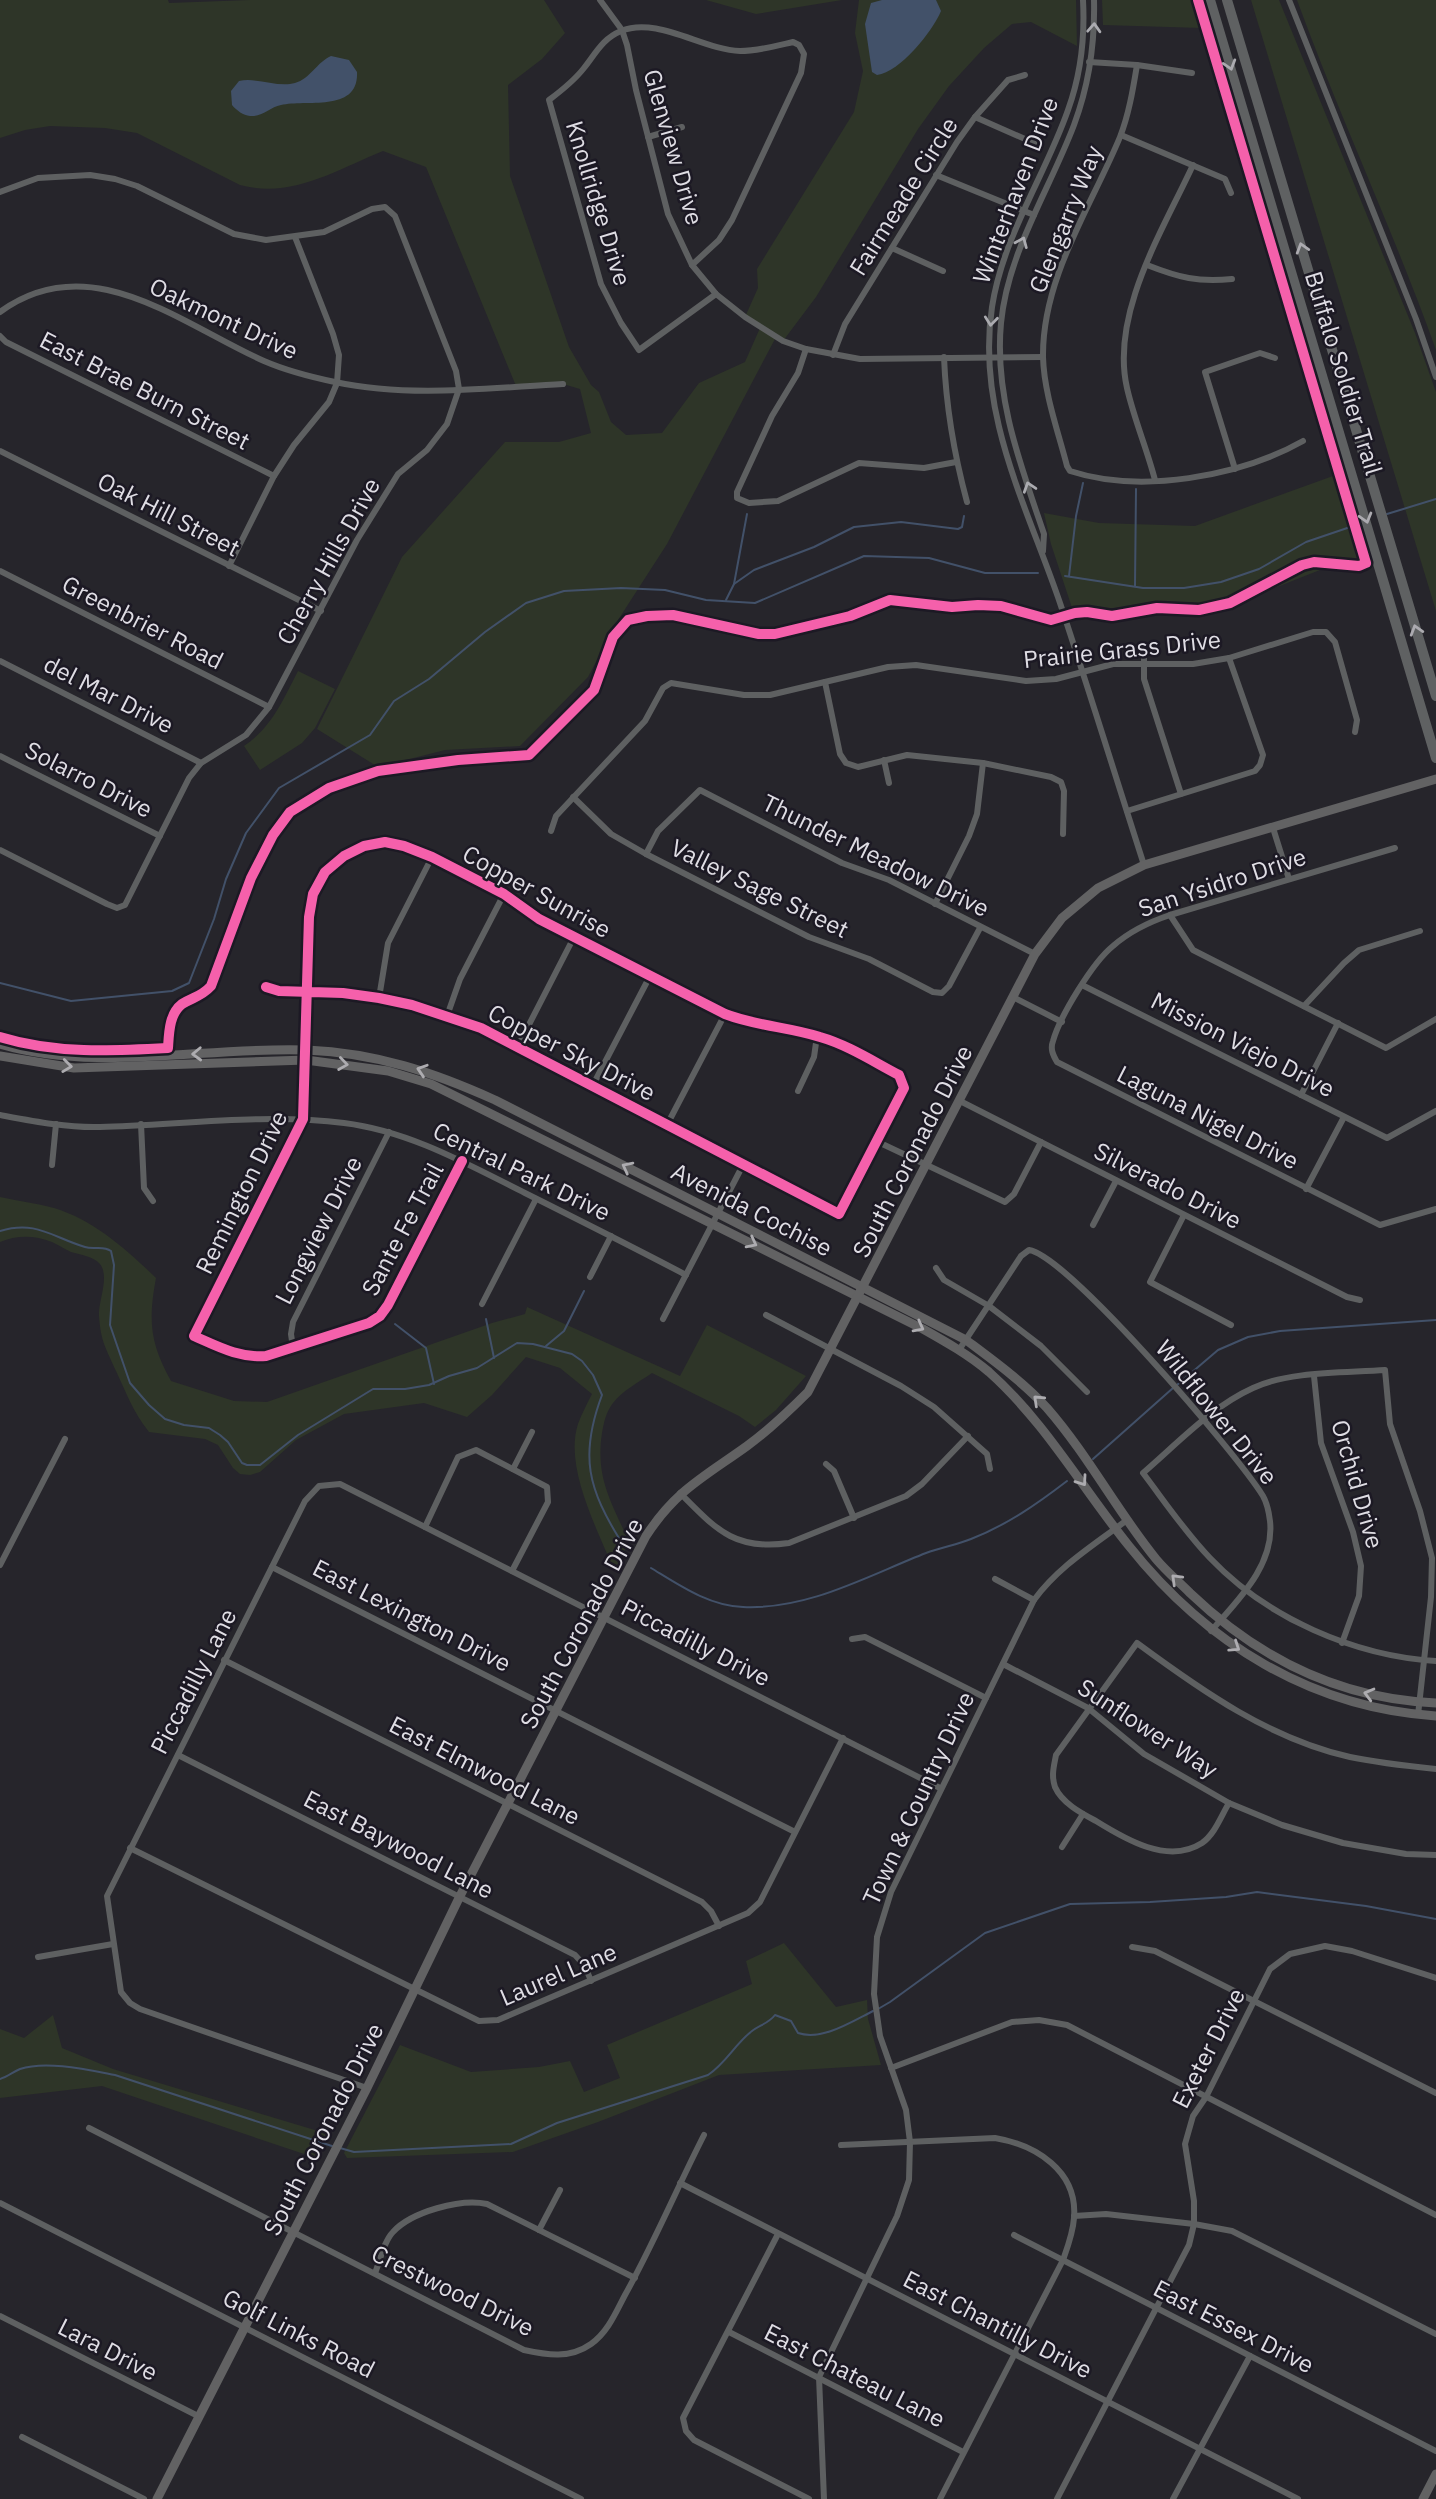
<svg xmlns="http://www.w3.org/2000/svg" width="1436" height="2499" viewBox="0 0 1436 2499" font-family="'IBM Plex Sans',sans-serif">
  <style>
    .green { fill: #2e3528 }
    .water { fill: #425169 }
    .lines { fill: none; stroke-linecap: round; stroke-linejoin: round }
    .stream { stroke: #425169; stroke-width: 2 }
    .street { stroke: #5e6061; stroke-width: 6 }
    .secondary { stroke: #626263; stroke-width: 9 }
    .primary { stroke: #5f6162; stroke-width: 10 }
    .cycleway-casing { stroke: #1c1924; stroke-width: 15 }
    .cycleway { stroke: #f560ab; stroke-width: 10 }
    .oneway { stroke: #ababb0 }
    .oneway2 { stroke: #acabb0 }
    .oneway3 { stroke: #adacb0 }
    .labels { text-anchor: middle; dominant-baseline: central; stroke-width: 5; stroke-linejoin: round; paint-order: stroke }
    .street-label { font-size: 24px; fill: #dfdde4; stroke: #1c1924 }
  </style>
  <rect width="100%" height="100%" fill="#26252b"/>
  <g class="green">
    <path d="M 0,0 L 168,0 L 169,3 L 250,0 L 544,0 L 565,33 L 542,59 L 508,85 L 510,176 L 569,347 L 591,385 L 599,392 L 611,422 L 626,435 L 662,433 L 699,383 L 745,362 L 760,328 L 745,317 L 758,288 L 757,269 L 854,112 L 863,71 L 855,33 L 859,0 L 1076,0 L 1077,46 L 1031,22 L 1012,24 L 984,48 L 949,86 L 918,129 L 816,297 L 783,341 L 776,337 L 667,544 L 618,620 L 588,677 L 520,746 L 445,750 L 378,767 L 317,729 L 402,557 L 505,442 L 559,442 L 591,433 L 580,389 L 563,384 L 516,386 L 426,167 L 383,151 C 336,170 292,199 240,185 L 137,133 L 105,128 L 50,126 L 25,130 L 0,138 Z"/>
    <polygon points="706,0 842,0 756,14"/>
    <polygon points="1102,0 1193,0 1202,28 1103,25"/>
    <polygon points="1251,0 1279,0 1415,333 1436,392 1436,611"/>
    <path d="M 1297,0 L 1436,0 L 1436,350 C 1394,232 1340,118 1297,0 Z"/>
    <polygon points="1333,476 1360,561 1325,568 1257,595 1197,605 1164,602 1142,605 1101,620 1076,620 1051,544 1044,513 1099,523 1195,526"/>
    <path d="M 298,671 L 335,689 L 315,728 L 302,743 L 260,770 L 244,746 C 272,727 283,700 298,671 Z"/>
    <path d="M 0,1197 C 18,1201 36,1203 54,1208 C 94,1220 127,1250 156,1278 C 148,1321 150,1343 171,1381 L 234,1401 L 267,1402 L 492,1323 L 525,1314 L 527,1307 L 680,1376 L 707,1325 L 806,1376 L 776,1410 L 755,1427 L 739,1416 L 652,1373 C 639,1382 622,1391 613,1403 C 606,1412 604,1422 602,1433 C 595,1478 612,1503 629,1542 L 616,1569 L 613,1568 C 597,1528 564,1467 578,1424 C 582,1413 587,1404 592,1394 L 560,1368 L 526,1357 L 492,1395 L 467,1417 L 424,1403 L 344,1414 L 296,1440 L 260,1472 L 250,1475 L 240,1474 L 233,1468 L 218,1445 L 205,1439 L 149,1432 C 133,1412 127,1394 116,1371 C 106,1348 101,1343 99,1316 C 98,1301 110,1277 100,1264 C 93,1256 81,1255 71,1252 C 64,1249 59,1245 52,1242 C 34,1235 17,1235 0,1242 Z"/>
    <polygon points="784,1943 836,2007 867,2000 868,2019 881,2065 719,2075 598,2122 513,2152 347,2158 344,2153 400,2045 471,2072 539,2067 570,2061 584,2092 620,2078 607,2045 752,1984 746,1961"/>
    <polygon points="53,2015 62,2048 113,2069 328,2134 316,2158 102,2086 0,2098 0,2029 24,2038"/>
  </g>
  <g class="water">
    <path d="M 882,0 L 936,0 L 941,11 C 932,32 900,72 877,75 L 872,72 L 865,24 L 871,3 Z"/>
    <path d="M 331,56 L 349,60 L 357,72 C 359,113 306,99 281,105 C 270,107 263,117 250,116 C 243,115 237,111 232,105 L 231,91 L 239,81 C 257,77 278,88 295,83 C 310,79 317,62 331,56 Z"/>
  </g>
  <g class="lines">
    <g class="stream">
      <polyline points="1387,514 1436,499"/>
      <polyline points="1065,576 1143,588 1184,588 1221,582 1259,569 1306,542 1362,523"/>
      <polyline points="1069,576 1076,516 1083,483"/>
      <polyline points="734,584 754,570 814,547 854,527 901,522 958,529 962,527 964,516"/>
      <polyline points="1135,586 1136,489"/>
      <polyline points="726,600 734,584 747,514"/>
      <polyline points="0,983 71,1001 172,991 189,983 214,919 226,879 246,833 279,788 370,735 394,701 429,679 485,632 526,603 564,591 621,588 665,590 706,600 755,603 864,556 929,558 985,573 1038,573"/>
      <path d="M 0,1231 C 36,1220 52,1237 85,1247 C 94,1250 103,1245 111,1251 L 114,1265 L 110,1325 L 130,1383 L 149,1405 L 165,1419 L 184,1425 L 209,1428 L 220,1435 L 228,1442 L 242,1463 L 247,1465 L 260,1465 L 298,1435 L 373,1389 L 405,1389 L 429,1385 L 449,1376 L 477,1368 L 517,1343 L 533,1344 L 572,1354 L 582,1361 L 593,1375 L 602,1395 C 579,1456 588,1489 622,1543"/>
      <polyline points="486,1319 494,1358"/>
      <polyline points="395,1324 426,1348 434,1384"/>
      <polyline points="546,1346 564,1331 584,1291"/>
      <polyline points="1177,1385 1218,1350 1248,1337 1280,1331 1436,1320"/>
      <polyline points="1093,1459 1173,1388"/>
      <path d="M 651,1568 C 679,1585 709,1606 743,1607 C 808,1610 867,1576 926,1553 C 941,1547 957,1545 971,1539 C 1007,1525 1037,1504 1067,1481"/>
      <polyline points="878,2009 890,2002 985,1933 1070,1904 1150,1902 1226,1897 1257,1892 1366,1906 1436,1919"/>
      <path d="M 0,2079 C 7,2077 13,2072 20,2069 C 46,2060 89,2070 115,2075 L 335,2147"/>
      <path d="M 340,2148 L 354,2152 L 511,2144 L 557,2123 L 708,2075 C 726,2063 735,2044 752,2031 C 760,2025 769,2023 775,2015 L 791,2021 L 798,2033 C 822,2041 851,2022 873,2011"/>
    </g>
    <g class="street">
      <polyline points="600,0 622,30 627,45 636,90 668,214 692,265 716,294 745,317 783,341 806,349 860,359 1043,357"/>
      <path d="M 1083,0 C 1085,37 1081,74 1068,110 C 1045,176 1003,236 992,307 C 976,413 1027,506 1060,603 C 1089,690 1116,778 1144,865"/>
      <polyline points="1289,0 1416,319 1436,377"/>
      <polyline points="1089,62 1137,65 1192,73"/>
      <path d="M 1137,65 C 1133,89 1129,114 1120,137 C 1091,207 1042,278 1043,357 C 1044,393 1058,431 1067,466 L 1070,471 C 1140,494 1239,477 1303,441"/>
      <polyline points="975,117 1034,143"/>
      <polyline points="1121,135 1225,179 1231,193"/>
      <polyline points="648,137 682,127"/>
      <polyline points="936,175 1034,215"/>
      <polyline points="0,192 38,178 90,175 115,179 137,186 234,234 266,240 324,232 372,209 385,207 395,216 456,371 459,389 447,424 427,450 398,474 357,540 269,707 246,735 201,763 189,778 125,905 117,908 107,904 0,850"/>
      <polyline points="892,248 943,271"/>
      <path d="M 692,265 L 719,240 L 732,220 L 801,73 L 804,54 L 799,45 L 793,42 C 776,46 758,51 740,51 C 703,50 657,16 621,31 C 602,39 596,53 584,68 C 574,81 561,91 549,100 L 601,284 L 621,323 L 639,350 L 716,294"/>
      <path d="M 1147,265 C 1180,278 1197,282 1232,279"/>
      <path d="M 0,312 C 90,246 181,324 264,361 C 287,371 311,377 335,382 C 409,398 488,388 563,384"/>
      <polyline points="0,336 6,342 274,476"/>
      <polyline points="806,349 798,373 772,416 737,492 737,498 749,503 778,501 859,463 924,468 956,462"/>
      <polyline points="833,355 845,324 957,142 975,117 1008,80 1025,75"/>
      <path d="M 944,357 C 946,407 954,454 967,502"/>
      <polyline points="0,451 321,611"/>
      <polyline points="1235,469 1205,372 1260,353 1275,358"/>
      <path d="M 1155,480 C 1147,449 1134,419 1127,388 C 1110,314 1163,230 1193,165"/>
      <path d="M 1043,551 L 1044,534 C 1021,466 994,397 1001,323 C 1008,252 1049,191 1074,125 C 1089,85 1095,43 1094,0"/>
      <polyline points="229,566 274,476 294,445 329,402 337,383 339,355 333,334 295,237"/>
      <polyline points="0,571 269,707"/>
      <polyline points="1144,658 1144,679 1181,794"/>
      <polyline points="0,661 201,763"/>
      <polyline points="825,682 840,754 846,763 858,767 907,755 983,763 1051,777 1061,782 1064,791 1063,834"/>
      <polyline points="0,756 160,836"/>
      <polyline points="884,760 889,783"/>
      <polyline points="573,797 611,834 646,854 809,937 869,959 933,992 942,993 949,986 980,928"/>
      <polyline points="1127,811 1255,771 1260,765 1263,755 1229,658"/>
      <polyline points="1273,828 1289,879"/>
      <polyline points="551,831 556,816 645,721 663,688 671,683 744,695 770,695 888,667 916,665 1026,681 1056,679 1113,664 1193,664 1229,658 1313,632 1326,632 1335,642 1357,720 1355,732"/>
      <path d="M 1395,848 L 1170,915 C 1149,922 1130,931 1113,946 C 1093,962 1060,1016 1053,1041 C 1050,1049 1053,1055 1057,1062 L 1380,1225 L 1436,1209"/>
      <polyline points="646,854 658,831 700,790 842,863 889,880 1035,954"/>
      <polyline points="935,904 969,836 977,814 983,763"/>
      <polyline points="1170,915 1193,950 1386,1048 1436,1019"/>
      <polyline points="1082,985 1387,1138 1436,1111"/>
      <path d="M 266,987 L 279,991 L 343,993 L 379,998 L 412,1005 L 481,1028 L 839,1214 L 904,1088 L 899,1075 C 874,1062 848,1045 820,1037 C 789,1027 756,1026 725,1014 L 539,919 L 504,894 L 432,857 L 404,846 L 385,842 L 364,846 L 344,856 L 325,872 L 313,894 L 309,917 L 303,1119 L 194,1336 C 219,1347 239,1358 266,1356 L 369,1323 L 380,1316 L 388,1305 L 462,1161"/>
      <polyline points="1013,997 1062,1022"/>
      <polyline points="379,998 388,943 432,857"/>
      <polyline points="1304,1006 1344,963 1359,950 1420,931"/>
      <polyline points="447,1016 460,979 504,894"/>
      <polyline points="518,1046 574,937"/>
      <polyline points="593,1085 650,976"/>
      <polyline points="798,1091 814,1057 817,1036"/>
      <polyline points="1301,1095 1338,1023"/>
      <polyline points="960,1101 1347,1297 1360,1300"/>
      <path d="M 0,1115 C 32,1121 67,1128 100,1127 C 180,1125 263,1113 344,1123 C 409,1131 467,1164 525,1193 C 579,1220 633,1247 686,1275"/>
      <polyline points="668,1123 725,1014"/>
      <polyline points="141,1124 144,1188 153,1201"/>
      <polyline points="876,1141 1005,1202 1014,1194 1041,1142"/>
      <polyline points="52,1165 56,1124"/>
      <polyline points="1306,1189 1344,1117"/>
      <polyline points="1184,1215 1150,1282 1231,1325"/>
      <polyline points="1093,1225 1116,1181"/>
      <polyline points="936,1268 944,1280 989,1306 1041,1346 1087,1392"/>
      <polyline points="590,1277 611,1236"/>
      <polyline points="482,1304 536,1199"/>
      <polyline points="766,1315 901,1386 934,1407 987,1454 990,1469"/>
      <polyline points="663,1319 744,1163"/>
      <polyline points="293,1348 291,1334 293,1322 389,1132"/>
      <path d="M 959,1350 L 1021,1256 L 1029,1250 C 1068,1256 1238,1455 1263,1496 C 1267,1503 1269,1513 1270,1521 C 1275,1565 1238,1600 1211,1631"/>
      <polyline points="1314,1376 1321,1443 1353,1532 1361,1566 1359,1596 1342,1643"/>
      <polyline points="826,1464 834,1471 854,1518"/>
      <polyline points="513,1469 532,1432"/>
      <path d="M 680,1493 C 716,1529 734,1551 789,1543 L 906,1496 L 922,1484 L 968,1436"/>
      <polyline points="425,1527 458,1457 476,1450 547,1487 548,1502 512,1571"/>
      <polyline points="0,1565 65,1439"/>
      <polyline points="272,1567 795,1832"/>
      <polyline points="995,1579 1034,1600"/>
      <polyline points="852,1639 865,1637 986,1698"/>
      <polyline points="224,1660 702,1902 711,1911 719,1926"/>
      <polyline points="1003,1664 1088,1708 1144,1754 1229,1803 1282,1825 1343,1843 1406,1854 1436,1855"/>
      <path d="M 1418,1715 L 1431,1597 L 1432,1558 L 1420,1511 L 1390,1424 L 1385,1370 C 1345,1373 1289,1371 1253,1388 C 1211,1407 1178,1443 1143,1473 C 1165,1502 1185,1532 1210,1558 C 1267,1618 1354,1656 1436,1661"/>
      <polyline points="178,1755 575,1955 585,1966 591,1981"/>
      <path d="M 1229,1803 C 1221,1816 1215,1834 1202,1843 C 1168,1865 1125,1839 1096,1821 C 1081,1813 1062,1803 1055,1787 C 1051,1775 1054,1766 1056,1755 L 1137,1643 C 1202,1691 1270,1739 1350,1757 C 1379,1763 1407,1766 1436,1769"/>
      <polyline points="1062,1847 1083,1814"/>
      <polyline points="130,1848 479,2021 498,2020 748,1913 760,1902 843,1738"/>
      <polyline points="1132,1947 1155,1951 1436,2093"/>
      <polyline points="38,1957 113,1944"/>
      <polyline points="891,2068 1012,2022 1039,2020 1067,2025 1436,2215"/>
      <polyline points="367,2088 140,2009 130,2003 121,1992 107,1896 305,1501 319,1486 340,1484 940,1788"/>
      <path d="M 89,2128 L 524,2350 C 547,2355 570,2359 591,2344 C 608,2332 616,2312 625,2295 C 654,2243 677,2188 704,2135"/>
      <path d="M 841,2145 L 995,2138 C 1036,2145 1078,2171 1074,2218 C 1073,2233 1068,2246 1063,2260 L 940,2499"/>
      <polyline points="680,2183 1298,2499"/>
      <polyline points="0,2203 581,2499"/>
      <polyline points="1074,2216 1106,2214 1194,2224 1232,2231 1436,2334"/>
      <polyline points="539,2230 560,2190"/>
      <polyline points="778,2234 683,2418 686,2431 694,2440 809,2499"/>
      <polyline points="1014,2235 1436,2451"/>
      <path d="M 375,2273 C 380,2261 384,2241 393,2232 C 411,2212 461,2198 487,2204 L 635,2278"/>
      <polyline points="0,2316 198,2416"/>
      <polyline points="729,2332 963,2452"/>
      <polyline points="22,2437 144,2499"/>
      <path d="M 824,2499 L 819,2377 L 897,2216 L 909,2180 L 910,2142 L 906,2110 L 880,2036 L 874,1994 L 877,1937 L 891,1892 L 1034,1600 C 1059,1566 1094,1545 1127,1520"/>
      <polyline points="1057,2499 1189,2245 1194,2224 1194,2201 1185,2144 1193,2116 1206,2097 1270,1969 1290,1954 1325,1946 1352,1951 1436,1978"/>
      <polyline points="1173,2499 1250,2356"/>
    </g>
    <g class="secondary">
      <path d="M 0,1044 C 99,1073 206,1046 307,1050 C 376,1053 433,1072 495,1100 L 966,1340 C 994,1361 1023,1382 1047,1408 C 1088,1455 1117,1511 1156,1559 C 1166,1571 1179,1582 1190,1593 C 1259,1659 1339,1699 1436,1703"/>
      <path d="M 0,1056 L 74,1068 L 306,1060 L 388,1071 L 431,1084 L 923,1329 C 946,1342 969,1355 989,1372 C 1046,1423 1082,1488 1129,1546 C 1206,1643 1311,1708 1436,1716"/>
      <path d="M 157,2499 L 367,2088 L 460,1896 L 646,1536 C 676,1490 704,1477 747,1446 C 769,1430 789,1411 808,1392 L 1035,954 L 1062,918 L 1098,888 L 1144,865 L 1436,779"/>
      <polyline points="1423,2499 1436,2474"/>
    </g>
    <g class="primary">
      <polyline points="1210,0 1436,758"/>
      <polyline points="1227,0 1436,696"/>
    </g>
    <defs>
      <g id="cycleway">
        <path d="M 266,987 L 279,991 L 343,993 L 379,998 L 412,1005 L 481,1028 L 839,1214 L 904,1088 L 899,1075 C 874,1062 848,1045 820,1037 C 789,1027 756,1026 725,1014 L 539,919 L 504,894 L 432,857 L 404,846 L 385,842 L 364,846 L 344,856 L 325,872 L 313,894 L 309,917 L 303,1119 L 194,1336 C 219,1347 239,1358 266,1356 L 369,1323 L 380,1316 L 388,1305 L 462,1161"/>
        <path d="M 0,1037 C 55,1054 112,1051 168,1048 C 169,1033 169,1014 182,1004 C 193,997 201,997 211,986 L 251,878 L 273,835 L 290,812 L 329,788 L 378,771 L 458,760 L 529,755 L 594,690 L 613,637 L 628,620 L 647,616 L 673,615 L 759,634 L 775,634 L 850,616 L 890,600 L 952,607 L 978,605 L 1001,606 L 1051,620 L 1075,613 L 1087,612 L 1112,616 L 1157,608 L 1199,610 L 1230,603 L 1302,565 L 1314,562 L 1359,566 L 1366,563 L 1198,0"/>
      </g>
    </defs>
    <use href="#cycleway" class="cycleway-casing"/>
    <use href="#cycleway" class="cycleway"/>
  </g>
  <defs><path id="oneway-chevron" d="M-2-3.5L2.5 0L-2 3.5" fill="none" stroke-width="1.6" stroke-linecap="round" stroke-linejoin="round" transform="scale(1.75)"/></defs>
  <g class="oneway">
    <use href="#oneway-chevron" transform="translate(1094 28) rotate(-87)"/>
    <use href="#oneway-chevron" transform="translate(1022 242) rotate(-67)"/>
    <use href="#oneway-chevron" transform="translate(991 321) rotate(96)"/>
    <use href="#oneway-chevron" transform="translate(1029 487) rotate(-108)"/>
  </g>
  <g class="oneway2">
    <use href="#oneway-chevron" transform="translate(1230 65) rotate(73)"/>
    <use href="#oneway-chevron" transform="translate(1302 248) rotate(-107)"/>
    <use href="#oneway-chevron" transform="translate(1366 518) rotate(74)"/>
    <use href="#oneway-chevron" transform="translate(1416 630) rotate(-107)"/>
  </g>
  <g class="oneway3">
    <use href="#oneway-chevron" transform="translate(197 1054) rotate(178)"/>
    <use href="#oneway-chevron" transform="translate(343 1064) rotate(8)"/>
    <use href="#oneway-chevron" transform="translate(67 1066) rotate(7)"/>
    <use href="#oneway-chevron" transform="translate(422 1070) rotate(-162)"/>
    <use href="#oneway-chevron" transform="translate(627 1167) rotate(-153)"/>
    <use href="#oneway-chevron" transform="translate(752 1243) rotate(27)"/>
    <use href="#oneway-chevron" transform="translate(919 1327) rotate(28)"/>
    <use href="#oneway-chevron" transform="translate(1038 1400) rotate(-137)"/>
    <use href="#oneway-chevron" transform="translate(1082 1481) rotate(55)"/>
    <use href="#oneway-chevron" transform="translate(1176 1579) rotate(-136)"/>
    <use href="#oneway-chevron" transform="translate(1235 1647) rotate(34)"/>
    <use href="#oneway-chevron" transform="translate(1369 1694) rotate(-165)"/>
  </g>
  <g class="labels">
    <g class="street-label">
      <text transform="translate(674 147) rotate(74)">Glenview Drive</text>
      <text transform="translate(1015 190) rotate(-69)">Winterhaven Drive</text>
      <text transform="translate(903 196) rotate(-58)">Fairmeade Circle</text>
      <text transform="translate(599 203) rotate(73)">Knollridge Drive</text>
      <text transform="translate(1065 219) rotate(-68)">Glengarry Way</text>
      <text transform="translate(224 318) rotate(25)">Oakmont Drive</text>
      <text transform="translate(1344 373) rotate(73)">Buffalo Soldier Trail</text>
      <text transform="translate(145 390) rotate(27)">East Brae Burn Street</text>
      <text transform="translate(169 514) rotate(27)">Oak Hill Street</text>
      <text transform="translate(328 561) rotate(-61)">Cherry Hills Drive</text>
      <text transform="translate(143 622) rotate(27)">Greenbrier Road</text>
      <text transform="translate(1122 649) rotate(-6)">Prairie Grass Drive</text>
      <text transform="translate(109 694) rotate(27)">del Mar Drive</text>
      <text transform="translate(89 779) rotate(27)">Solarro Drive</text>
      <text transform="translate(876 855) rotate(26)">Thunder Meadow Drive</text>
      <text transform="translate(1222 882) rotate(-18)">San Ysidro Drive</text>
      <text transform="translate(760 888) rotate(26)">Valley Sage Street</text>
      <text transform="translate(537 891) rotate(29)">Copper Sunrise</text>
      <text transform="translate(1243 1044) rotate(27)">Mission Viejo Drive</text>
      <text transform="translate(572 1052) rotate(27)">Copper Sky Drive</text>
      <text transform="translate(1208 1117) rotate(27)">Laguna Nigel Drive</text>
      <text transform="translate(912 1151) rotate(-63)">South Coronado Drive</text>
      <text transform="translate(522 1171) rotate(26)">Central Park Drive</text>
      <text transform="translate(1168 1185) rotate(27)">Silverado Drive</text>
      <text transform="translate(241 1192) rotate(-64)">Remington Drive</text>
      <text transform="translate(752 1209) rotate(27)">Avenida Cochise</text>
      <text transform="translate(402 1229) rotate(-62)">Sante Fe Trail</text>
      <text transform="translate(318 1230) rotate(-63)">Longview Drive</text>
      <text transform="translate(1217 1412) rotate(51)">Wildflower Drive</text>
      <text transform="translate(1358 1484) rotate(74)">Orchid Drive</text>
      <text transform="translate(412 1615) rotate(27)">East Lexington Drive</text>
      <text transform="translate(581 1623) rotate(-62)">South Coronado Drive</text>
      <text transform="translate(696 1642) rotate(27)">Piccadilly Drive</text>
      <text transform="translate(193 1681) rotate(-63)">Piccadilly Lane</text>
      <text transform="translate(1148 1728) rotate(33)">Sunflower Way</text>
      <text transform="translate(485 1770) rotate(27)">East Elmwood Lane</text>
      <text transform="translate(918 1798) rotate(-65)">Town &amp; Country Drive</text>
      <text transform="translate(399 1844) rotate(27)">East Baywood Lane</text>
      <text transform="translate(558 1974) rotate(-23)">Laurel Lane</text>
      <text transform="translate(1208 2048) rotate(-63)">Exeter Drive</text>
      <text transform="translate(323 2129) rotate(-63)">South Coronado Drive</text>
      <text transform="translate(453 2290) rotate(26)">Crestwood Drive</text>
      <text transform="translate(998 2324) rotate(27)">East Chantilly Drive</text>
      <text transform="translate(1234 2326) rotate(27)">East Essex Drive</text>
      <text transform="translate(299 2333) rotate(27)">Golf Links Road</text>
      <text transform="translate(108 2349) rotate(27)">Lara Drive</text>
      <text transform="translate(855 2375) rotate(27)">East Chateau Lane</text>
    </g>
  </g>
</svg>
